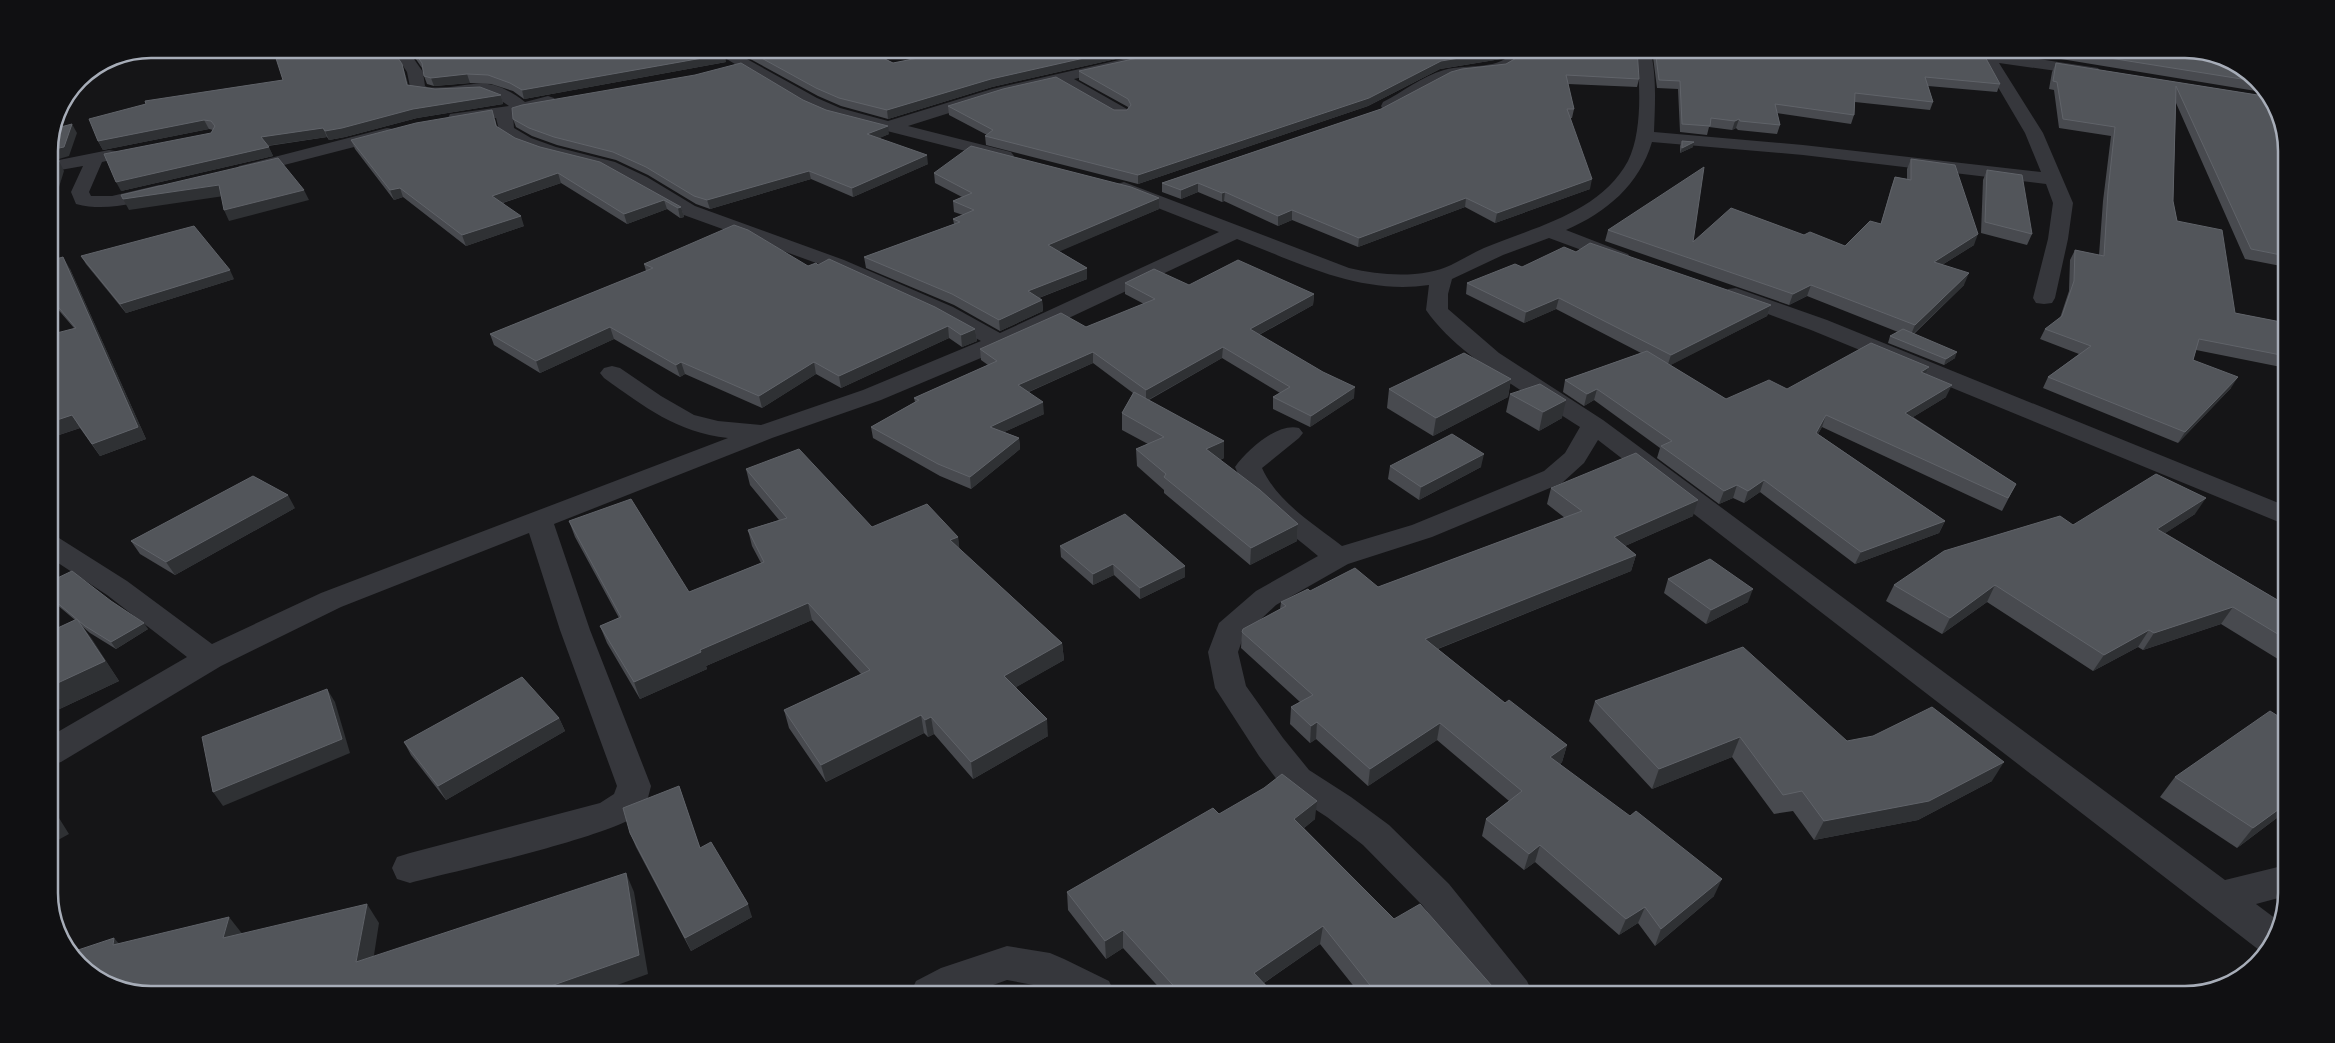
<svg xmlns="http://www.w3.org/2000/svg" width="2335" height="1043" viewBox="0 0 2335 1043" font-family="Helvetica,sans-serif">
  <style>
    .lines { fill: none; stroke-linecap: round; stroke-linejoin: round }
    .minor { fill: #36373c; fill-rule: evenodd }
    .wall { fill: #484a4f }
    .shaded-wall { fill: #2f3134 }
    .building { fill: #52555a; stroke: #606369 }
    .rim { fill: none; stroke: #a7adb8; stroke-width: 2.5 }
  </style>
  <rect width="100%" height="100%" fill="#151517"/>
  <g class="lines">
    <g class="minor">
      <path d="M 392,49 L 407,49 L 423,72 L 425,86 L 427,87 C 471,91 482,69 525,102 L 548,96 L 554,98 L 556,101 L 554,104 L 513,115 L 514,128 L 531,138 L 556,147 L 615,162 L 647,177 L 695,206 L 844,260 L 953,307 L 1000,333 L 1219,232 L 1117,192 L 1115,188 L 1117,184 L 1124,182 L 1349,268 C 1375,274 1402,277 1429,272 C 1449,269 1466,256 1484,248 C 1534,227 1600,213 1628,161 C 1643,131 1640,81 1636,49 L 1650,49 C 1657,75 1655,104 1654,132 L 1803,145 L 2041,172 L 2025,133 L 1982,60 L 1935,54 L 1927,49 L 1990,49 L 1993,52 L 2098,68 L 2100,71 L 2098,74 L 2092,76 L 1999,63 L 2043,133 L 2073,203 L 2068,239 L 2055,298 L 2052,303 L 2044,304 L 2036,303 L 2033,298 L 2048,239 L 2053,203 L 2046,184 L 1803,155 L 1652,142 C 1639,185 1607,212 1566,230 L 1628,254 L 1631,258 L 1628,262 L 1621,264 L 1614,262 L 1549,238 L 1503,255 L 1452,279 L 1448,294 L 1448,309 L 1499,353 L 1603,420 L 2225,880 L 2286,865 L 2286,896 L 2256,904 L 2280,922 L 2278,932 L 2263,951 L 2259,950 L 1598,440 L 1584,463 L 1562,483 L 1432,537 L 1348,564 L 1276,605 L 1244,635 L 1238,652 L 1246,686 L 1283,738 L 1309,770 L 1351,797 L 1389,825 L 1449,884 L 1527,981 L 1533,994 L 1489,994 L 1423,906 L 1363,845 L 1327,817 L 1285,790 L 1259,756 L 1215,688 L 1208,652 L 1219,623 L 1256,591 L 1318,556 C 1287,530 1251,506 1235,467 C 1247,450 1278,422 1299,428 L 1303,433 L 1299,438 L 1262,468 C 1277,502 1314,524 1342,546 L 1412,525 L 1544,471 L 1565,453 L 1580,427 C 1532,396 1459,358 1426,310 L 1429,285 C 1360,295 1299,263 1237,239 L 1007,347 L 881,400 L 772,438 L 554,524 L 590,630 L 651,786 C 649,794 647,804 642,811 C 624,834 448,873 410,883 L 397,879 L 392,868 L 397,857 L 410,853 L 600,803 L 614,794 L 617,786 L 560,630 L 529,533 L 341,607 L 221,666 L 61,762 L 49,766 L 49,737 L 187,657 L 107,595 L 49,557 L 49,535 L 59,538 L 127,581 L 212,644 L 321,593 L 728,438 C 676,432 645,407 604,378 L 600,373 L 604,368 L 612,366 L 620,368 L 661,396 L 694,415 L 718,421 L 761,425 L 863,390 L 981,341 L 937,317 L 830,268 L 681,214 L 633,185 L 603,170 L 544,155 L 519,146 L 500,134 L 496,118 L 456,123 L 450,122 L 448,118 L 450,114 L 509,106 C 472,78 451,105 411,92 L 407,72 Z"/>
      <polygon points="710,49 729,49 817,98 840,108 888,121 992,89 1167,49 1194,49 1191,52 1074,79 1127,109 1129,113 1127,117 1115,117 1057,83 1003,96 908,126 1011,152 1014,156 1011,160 1005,161 828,116 805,106"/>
      <path d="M 1516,49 L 1531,49 C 1505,86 1485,65 1452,78 C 1431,85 1414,99 1395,110 L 1383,110 L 1381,106 L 1383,102 C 1403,92 1422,76 1444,70 C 1469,63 1499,72 1516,49 Z"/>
      <polygon points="387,128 393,129 396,133 393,137 245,175 239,174 236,170 239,166"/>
      <path d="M 109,150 L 115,151 L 118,155 L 115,159 L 102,162 L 89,192 L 91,196 L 112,196 L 159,185 L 166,187 L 168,191 L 166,195 C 135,203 107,212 76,204 L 71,192 L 83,166 L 49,172 L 49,162 Z"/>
      <polygon points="1736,288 1827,320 2286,506 2286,525 1811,330 1728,299 1725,294 1728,289"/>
      <polygon points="1007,946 1050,953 1064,959 1109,981 1115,994 1057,994 1044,987 1007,980 968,994 910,994 916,981 941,968"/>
    </g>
  </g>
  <g class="wall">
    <polygon points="409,49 717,49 726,62 524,99 513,91 491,84 470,83 434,86 427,84 424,76 422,68"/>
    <polygon points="732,49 865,49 893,63 963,49 1160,49 992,87 888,119 841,106 818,96"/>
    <polygon points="1652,49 1948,49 2000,84 1997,92 1928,86 1933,102 1930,110 1855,102 1854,115 1851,124 1777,113 1780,125 1777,134 1738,130 1736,128 1732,130 1709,127 1707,135 1680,132 1678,89 1657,88"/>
    <polygon points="2000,49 2185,49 2224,57 2268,93"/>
    <polygon points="1525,53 1639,79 1637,87 1568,84 1574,109 1572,118 1570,118 1590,189 1495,223 1465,207 1358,247 1292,220 1278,226 1224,201 1222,202 1198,192 1181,199 1162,192 1162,183 1381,109 1506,64"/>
    <polygon points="1501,59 1440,69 1368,106 1138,184 986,145 985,136 987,135 949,115 948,106 1127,110 1128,108 1128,107 1079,80 1079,71"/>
    <polygon points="2056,63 2270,97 2286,144 2286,267 2245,259 2176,103 2173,201 2177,221 2235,313 2286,323 2286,368 2196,350 2193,360 2231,388 2178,443 2043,388 2048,377 2079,354 2040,339 2045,329 2060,318 2069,291 2070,260 2075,250 2099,255 2103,201 2111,136 2059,128 2054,90 2049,89 2052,72"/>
    <polygon points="402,64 408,85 435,89 501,95 503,104 417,118 345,137 329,140 327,137 268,146 273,156 121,191 211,133 213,130 209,129 103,150 98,141 283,80"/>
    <polygon points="803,100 826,110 889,134 879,138 928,164 853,197 811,179 710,209 696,204 648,175 616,160 557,145 532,136 516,127 513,119"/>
    <polygon points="495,119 497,127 515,138 540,147 681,207 684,217 680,218 667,209 627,224 561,183 503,203 524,226 466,246 403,197 394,200 355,149 351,140"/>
    <polygon points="1682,141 1693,147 1680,153 1680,146"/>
    <polygon points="1911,159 1974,245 1942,265 1964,285 1914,334 1955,358 1944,365 1888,343 1890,336 1898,332 1807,296 1789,305 1605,241 1608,230 1693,242 1804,235 1845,246 1881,224 1891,188 1895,177 1907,179 1907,169"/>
    <polygon points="1987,170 2032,234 2027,245 1981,233 1983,180"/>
    <polygon points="934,173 1159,198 1159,209 1059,251 1087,268 1087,279 1039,298 1042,300 1043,311 1000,331 954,305 866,268 864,257 954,224 953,219 963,215 954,212 953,201 962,197 935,183"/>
    <polygon points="1576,252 1771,305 1767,316 1670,365 1726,399 1929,367 1926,374 1946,397 1913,417 2016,484 2002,511 1822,427 1818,434 1945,521 1939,533 1855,564 1760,492 1744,503 1733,498 1719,504 1657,458 1660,448 1594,400 1584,406 1563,392 1565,380 1641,353 1556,309 1524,323 1466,294 1467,283"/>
    <polygon points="81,256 234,279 126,313 86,264"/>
    <polygon points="49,261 70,269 146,439 100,456 80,428 59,435 74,328 49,299"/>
    <polygon points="644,264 808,266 975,329 977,341 962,347 949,338 841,388 816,374 762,408 685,374 680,377 614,339 540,373 494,345 490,334 646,271"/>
    <polygon points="1125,283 1189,285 1314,294 1313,305 1259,335 1354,398 1310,427 1273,409 1273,397 1280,393 1222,358 1149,400 1224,458 1220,460 1298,524 1297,541 1250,565 1164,493 1164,490 1137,466 1136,449 1148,444 1122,430 1122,413 1133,393 1093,363 1029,392 1044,414 1004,432 1019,438 1020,449 971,489 940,476 873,438 871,427 915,402 914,398 988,365 981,360 980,349 1086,327 1144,304 1125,294"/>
    <polygon points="1511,379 1508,397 1433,436 1387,408 1389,389"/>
    <polygon points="1510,394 1562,418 1539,431 1506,412"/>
    <polygon points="1390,466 1481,467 1419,500 1388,479"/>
    <polygon points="746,469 872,527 958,537 959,549 1062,643 1064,660 1016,687 1048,736 973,779 934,734 928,737 924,733 826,782 789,728 784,710 861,674 812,620 706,666 707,669 640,699 607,643 600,626 619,618 575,537 569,521 689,592 761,563 752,546 748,530 779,520 750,485"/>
    <polygon points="1551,488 1693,516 1625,546 1636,555 1631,571 1438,649 1505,703 1567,745 1562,762 1560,764 1714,896 1655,946 1638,923 1619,935 1535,862 1524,870 1482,836 1486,819 1509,801 1437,740 1368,786 1316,739 1310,743 1290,724 1291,707 1300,702 1241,648 1242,632 1280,609 1281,602 1378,587 1565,518 1547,504"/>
    <polygon points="295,508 175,575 140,554 131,541"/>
    <polygon points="2195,514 2165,533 2286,605 2286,664 2221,624 2143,650 2138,647 2093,671 1987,602 1942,634 1886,601 1894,585 2073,525"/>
    <polygon points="1060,546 1185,577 1140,599 1114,575 1093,585 1061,557"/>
    <polygon points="1668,579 1748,602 1706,624 1664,593"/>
    <polygon points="49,582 148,629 116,649 90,633 83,627 119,681 49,714 49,632 75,620 49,598"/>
    <polygon points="1595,701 1847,741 1992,781 1918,820 1814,840 1793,811 1774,814 1732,757 1652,789 1589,721"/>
    <polygon points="559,718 565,731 446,800 411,755 404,742"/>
    <polygon points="2175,777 2286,811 2237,848 2160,797"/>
    <polygon points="679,786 700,848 752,917 691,951 636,847 630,833"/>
    <polygon points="1219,814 1315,819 1304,828 1394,919 1499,994 1360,994 1320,944 1264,983 1271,991 1271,994 1165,994 1123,948 1106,959 1068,910 1067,892"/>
  </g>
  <g class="shaded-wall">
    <polygon points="1124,49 1160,49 992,87 888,119 887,110 991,79"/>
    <polygon points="1505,49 1513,49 1501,59 1440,69 1368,106 1138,184 1138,175 1441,61"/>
    <polygon points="725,54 726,62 524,99 522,90"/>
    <polygon points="402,64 405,73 411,94 407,85"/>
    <polygon points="467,74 470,83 434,86 431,78"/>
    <polygon points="501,95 503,104 417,118 345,137 329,140 325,131 413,109"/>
    <polygon points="1739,119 1736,128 1732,130 1735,121"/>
    <polygon points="204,120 209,129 103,150 98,141"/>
    <polygon points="72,124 77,133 69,156 49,162 49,150"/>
    <polygon points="888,126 889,134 868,143 867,134"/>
    <polygon points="323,128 327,137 265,146 261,137"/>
    <polygon points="1694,142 1693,147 1680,153 1682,148"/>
    <polygon points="269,147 273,156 121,191 116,182"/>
    <polygon points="927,155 928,164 853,197 852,188"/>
    <polygon points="59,161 64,171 53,206 49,206 49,191"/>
    <polygon points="809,171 811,179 710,209 707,200"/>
    <polygon points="558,173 561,183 496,205 492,196"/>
    <polygon points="1592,179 1590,189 1495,223 1497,213"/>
    <polygon points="1198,183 1198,192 1181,199 1181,190"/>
    <polygon points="219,185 224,196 129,210 123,199"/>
    <polygon points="400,188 403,197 394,200 390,190"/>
    <polygon points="304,190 309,200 229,221 224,210"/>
    <polygon points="1225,192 1224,201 1222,202 1222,193"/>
    <polygon points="1159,198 1159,209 1049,256 1048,245"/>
    <polygon points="1466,198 1465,207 1358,247 1359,238"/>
    <polygon points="664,200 667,209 627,224 624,214"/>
    <polygon points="681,207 684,217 680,218 678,208"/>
    <polygon points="1292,210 1292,220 1278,226 1278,216"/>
    <polygon points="521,216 524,226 466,246 462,235"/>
    <polygon points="1978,234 1974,245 1929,273 1934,262"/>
    <polygon points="63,257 70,269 146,439 100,456 92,444 138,427"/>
    <polygon points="1087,268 1087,279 1028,302 1028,291"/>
    <polygon points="230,270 234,279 126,313 120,304"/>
    <polygon points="1969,273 1964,285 1910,337 1915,325"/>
    <polygon points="1811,285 1807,296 1789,305 1793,294"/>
    <polygon points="1314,294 1313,305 1249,340 1250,329"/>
    <polygon points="1559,298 1556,309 1524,323 1526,312"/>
    <polygon points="1042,300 1043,311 1000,331 999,320"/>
    <polygon points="1771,305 1767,316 1667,367 1671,355"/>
    <polygon points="948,326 949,338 841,388 839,376"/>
    <polygon points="610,327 614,339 540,373 536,361"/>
    <polygon points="975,329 977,341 962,347 961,335"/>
    <polygon points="1223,347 1222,358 1146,401 1146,390"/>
    <polygon points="1093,352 1093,363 1019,396 1018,385"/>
    <polygon points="1957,352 1955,358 1944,365 1946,359"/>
    <polygon points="681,362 685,374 680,377 676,365"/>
    <polygon points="814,362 816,374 762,408 759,396"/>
    <polygon points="1929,367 1924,378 1921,372"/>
    <polygon points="2238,377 2231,388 2178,443 2185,432"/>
    <polygon points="1511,379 1508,397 1433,436 1436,418"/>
    <polygon points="1952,385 1946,397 1900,425 1905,413"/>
    <polygon points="1355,387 1354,398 1310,427 1311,416"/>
    <polygon points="1597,389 1594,400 1584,406 1587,394"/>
    <polygon points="1566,400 1562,418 1539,431 1543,412"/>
    <polygon points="1043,402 1044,414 991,438 990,427"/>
    <polygon points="72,415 80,428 59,435 51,422"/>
    <polygon points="1826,415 1822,427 1812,445 1816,433"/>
    <polygon points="1019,438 1020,449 971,489 970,477"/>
    <polygon points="1224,441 1224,458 1206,466 1206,449"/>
    <polygon points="1484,454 1481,467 1419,500 1421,487"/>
    <polygon points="1764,480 1760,492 1744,503 1748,491"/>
    <polygon points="1737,485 1733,498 1719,504 1724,491"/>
    <polygon points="288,495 295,508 175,575 166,562"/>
    <polygon points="2206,498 2195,514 2147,545 2157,529"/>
    <polygon points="1698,500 1693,516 1609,553 1614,537"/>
    <polygon points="1945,521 1939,533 1855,564 1861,552"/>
    <polygon points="1298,524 1297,541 1250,565 1251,548"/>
    <polygon points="958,537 960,553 950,540"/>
    <polygon points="1636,555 1631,571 1422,655 1425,639"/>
    <polygon points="1113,564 1114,575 1093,585 1093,574"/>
    <polygon points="1185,566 1185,577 1140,599 1140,588"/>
    <polygon points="1995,585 1987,602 1942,634 1950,618"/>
    <polygon points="1753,589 1748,602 1706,624 1711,610"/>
    <polygon points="808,603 812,620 706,666 707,669 640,699 634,682 700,650"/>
    <polygon points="2233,607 2221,624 2143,650 2154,633"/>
    <polygon points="77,619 92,639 119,681 49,714 49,687"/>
    <polygon points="144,623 148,629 116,649 111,642"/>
    <polygon points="2149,630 2138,647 2093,671 2104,655"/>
    <polygon points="1062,643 1064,660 1006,693 1004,676"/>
    <polygon points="327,689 335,702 350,753 223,806 213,792"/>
    <polygon points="921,715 924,733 826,782 821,765"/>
    <polygon points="931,717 934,734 928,737 925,720"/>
    <polygon points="559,718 565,731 446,800 438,786"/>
    <polygon points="1047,719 1048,736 973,779 971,762"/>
    <polygon points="1317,722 1316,739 1310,743 1311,726"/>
    <polygon points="1440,723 1437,740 1368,786 1370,769"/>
    <polygon points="1740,737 1732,757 1652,789 1659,769"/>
    <polygon points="1567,745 1562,762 1546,774 1550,757"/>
    <polygon points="2004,762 1992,781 1918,820 1814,840 1824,821"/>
    <polygon points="1317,801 1315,819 1293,837 1294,819"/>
    <polygon points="49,802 69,834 49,845"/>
    <polygon points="2286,804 2286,811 2237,848 2253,828"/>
    <polygon points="1540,845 1535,862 1524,870 1529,854"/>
    <polygon points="626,873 634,892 648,974 592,994 528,994"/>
    <polygon points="1722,879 1714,896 1655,946 1661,929"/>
    <polygon points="367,904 379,923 370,981 356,962"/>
    <polygon points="748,904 752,917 691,951 685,938"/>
    <polygon points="1645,907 1638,923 1619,935 1626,919"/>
    <polygon points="229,917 244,936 223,938"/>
    <polygon points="1323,926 1320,944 1252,991 1254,973"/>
    <polygon points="1123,930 1123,948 1106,959 1105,941"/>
    <polygon points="114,938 131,957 113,945"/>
  </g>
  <g class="building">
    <polygon points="273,49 392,49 402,64 407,85 435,89 480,87 501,95 413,109 342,128 325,131 323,128 261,137 269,147 116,182 104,154 211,133 215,126 211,121 204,120 98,141 89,119 146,104 145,101 283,80"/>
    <polygon points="412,49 717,49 725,54 522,90 510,83 488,75 467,74 431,78 424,76 422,63"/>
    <polygon points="745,49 865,49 893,63 963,49 1124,49 991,79 887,110 839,98 816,88"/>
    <polygon points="1178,49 1505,49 1502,51 1441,61 1369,98 1138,175 985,136 993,130 948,106 1003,89 1056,77 1114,110 1127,110 1131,105 1128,99 1079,71"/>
    <polygon points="1527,49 1637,49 1639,79 1566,75 1574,109 1567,109 1592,179 1497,213 1466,198 1359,238 1292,210 1278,216 1225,192 1222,193 1198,183 1181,190 1162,183 1381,109 1451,72 1462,69 1506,64 1525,53"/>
    <polygon points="1655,49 1948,49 1983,53 2000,84 1925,77 1933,102 1855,93 1854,115 1775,104 1780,125 1740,121 1739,119 1735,121 1711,118 1710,126 1682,124 1680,81 1659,80"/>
    <polygon points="2053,49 2185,49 2224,57 2254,81"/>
    <polygon points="741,63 803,100 826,110 888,126 867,134 927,155 852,188 809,171 707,200 694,196 646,167 613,152 554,137 529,128 513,119 512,108 522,105 695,75"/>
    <polygon points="2056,63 2270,97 2286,144 2286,256 2251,249 2176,86 2173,201 2177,221 2222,230 2235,313 2286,323 2286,356 2199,339 2193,360 2238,377 2185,432 2048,377 2091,346 2045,329 2062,316 2074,281 2075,250 2104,256 2108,191 2115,127 2063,119 2057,82 2053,81"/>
    <polygon points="492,110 496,126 515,138 540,147 600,162 681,207 678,208 664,200 624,214 558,173 492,196 521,216 462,235 400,188 390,190 351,140 416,123"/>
    <polygon points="72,124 64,147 49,150 49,144 53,129"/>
    <polygon points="1682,141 1694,142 1682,148"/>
    <polygon points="971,146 1131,187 1159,198 1048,245 1087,268 1028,291 1042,300 999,320 952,294 864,257 960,222 953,219 974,210 953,201 972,193 934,173"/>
    <polygon points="278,158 304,190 224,210 219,185 123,199 121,195"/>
    <polygon points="1911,159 1955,165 1978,234 1934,262 1969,273 1915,325 1811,285 1793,294 1608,230 1704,167 1693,242 1731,208 1804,235 1810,232 1845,246 1870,221 1881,224 1895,177 1911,180"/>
    <polygon points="59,161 49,191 49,163"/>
    <polygon points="1987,170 2022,175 2032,234 1985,222"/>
    <polygon points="734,225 748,230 808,266 816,263 818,265 829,259 935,307 975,329 961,335 948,326 839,376 814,362 759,396 681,362 676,365 610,327 536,361 490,334 653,268 644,264"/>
    <polygon points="194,226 230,270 120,304 81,256"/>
    <polygon points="1590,243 1771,305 1671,355 1559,298 1526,312 1467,283 1515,264 1522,267 1564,247 1576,252"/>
    <polygon points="63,257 138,427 92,444 72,415 51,422 49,417 49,335 76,328 49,296 49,261"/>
    <polygon points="1238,260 1314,294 1250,329 1323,372 1355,387 1311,416 1273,397 1290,387 1223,347 1146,390 1093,352 1018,385 1043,402 990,427 1019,438 970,477 938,464 871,427 919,400 914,398 997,361 980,349 1061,313 1086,327 1155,299 1125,283 1154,269 1189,285"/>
    <polygon points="1903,329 1957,352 1946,359 1890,336"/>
    <polygon points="1871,343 1929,367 1921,372 1952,385 1905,413 2016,484 2008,498 1826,415 1816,433 1945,521 1861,552 1764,480 1748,491 1737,485 1724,491 1661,446 1672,441 1597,389 1587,394 1565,380 1647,351 1726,399 1769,380 1787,389"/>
    <polygon points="1464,353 1511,379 1436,418 1389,389"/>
    <polygon points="1540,384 1566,400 1543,412 1510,394"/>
    <polygon points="1134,392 1224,441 1206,449 1260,490 1298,524 1251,548 1164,477 1166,474 1136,449 1164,437 1122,413"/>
    <polygon points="1452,434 1484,454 1421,487 1390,466"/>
    <polygon points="799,449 872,527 927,504 958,537 950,540 1062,643 1004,676 1047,719 971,762 931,717 925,720 921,715 821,765 784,710 870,670 808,603 700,650 701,652 634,682 600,626 621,617 569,521 631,499 689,592 764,562 748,530 787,518 746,469"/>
    <polygon points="1636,453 1698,500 1614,537 1636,555 1425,639 1505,703 1509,700 1567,745 1550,757 1630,816 1636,811 1722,879 1661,929 1645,907 1626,919 1540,845 1529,854 1486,819 1522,791 1440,723 1370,769 1317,722 1311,726 1291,707 1313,695 1242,632 1243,629 1286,606 1281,602 1308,589 1310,591 1355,568 1378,587 1582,511 1551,488"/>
    <polygon points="2156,474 2206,498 2157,529 2286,605 2286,639 2233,607 2154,633 2149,630 2104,655 1995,585 1950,618 1894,585 1944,551 2060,516 2073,525"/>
    <polygon points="253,476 288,495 166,562 131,541"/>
    <polygon points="1125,514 1185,566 1140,588 1113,564 1093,574 1060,546"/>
    <polygon points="1710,559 1753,589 1711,610 1668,579"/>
    <polygon points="72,571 111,601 144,623 111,642 85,626 49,596 49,582"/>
    <polygon points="77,619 105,661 49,687 49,632"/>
    <polygon points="1743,647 1847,741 1873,736 1932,707 2004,762 1929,801 1824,821 1802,791 1783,795 1740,737 1659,769 1595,701"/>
    <polygon points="522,677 559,718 438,786 404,742"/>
    <polygon points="327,689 342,739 213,792 202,737"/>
    <polygon points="2270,711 2286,721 2286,804 2253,828 2175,777"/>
    <polygon points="1282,774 1317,801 1294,819 1394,919 1420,904 1499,994 1377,994 1323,926 1254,973 1271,991 1267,994 1181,994 1123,930 1105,941 1067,892 1213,808 1219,814 1264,788"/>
    <polygon points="679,786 700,848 711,842 748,904 685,938 630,833 623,808"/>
    <polygon points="49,808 55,818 49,822"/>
    <polygon points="626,873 639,955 528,994 150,994 111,986 71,955 72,952 114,938 113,945 229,917 223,938 367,904 356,962"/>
  </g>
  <path d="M0 0H2335V1043H0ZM151 58H2185A93 93 0 0 1 2278 151V893A93 93 0 0 1 2185 986H151A93 93 0 0 1 58 893V151A93 93 0 0 1 151 58Z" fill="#101012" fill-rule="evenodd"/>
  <path class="rim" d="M151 58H2185A93 93 0 0 1 2278 151V893A93 93 0 0 1 2185 986H151A93 93 0 0 1 58 893V151A93 93 0 0 1 151 58Z"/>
</svg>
